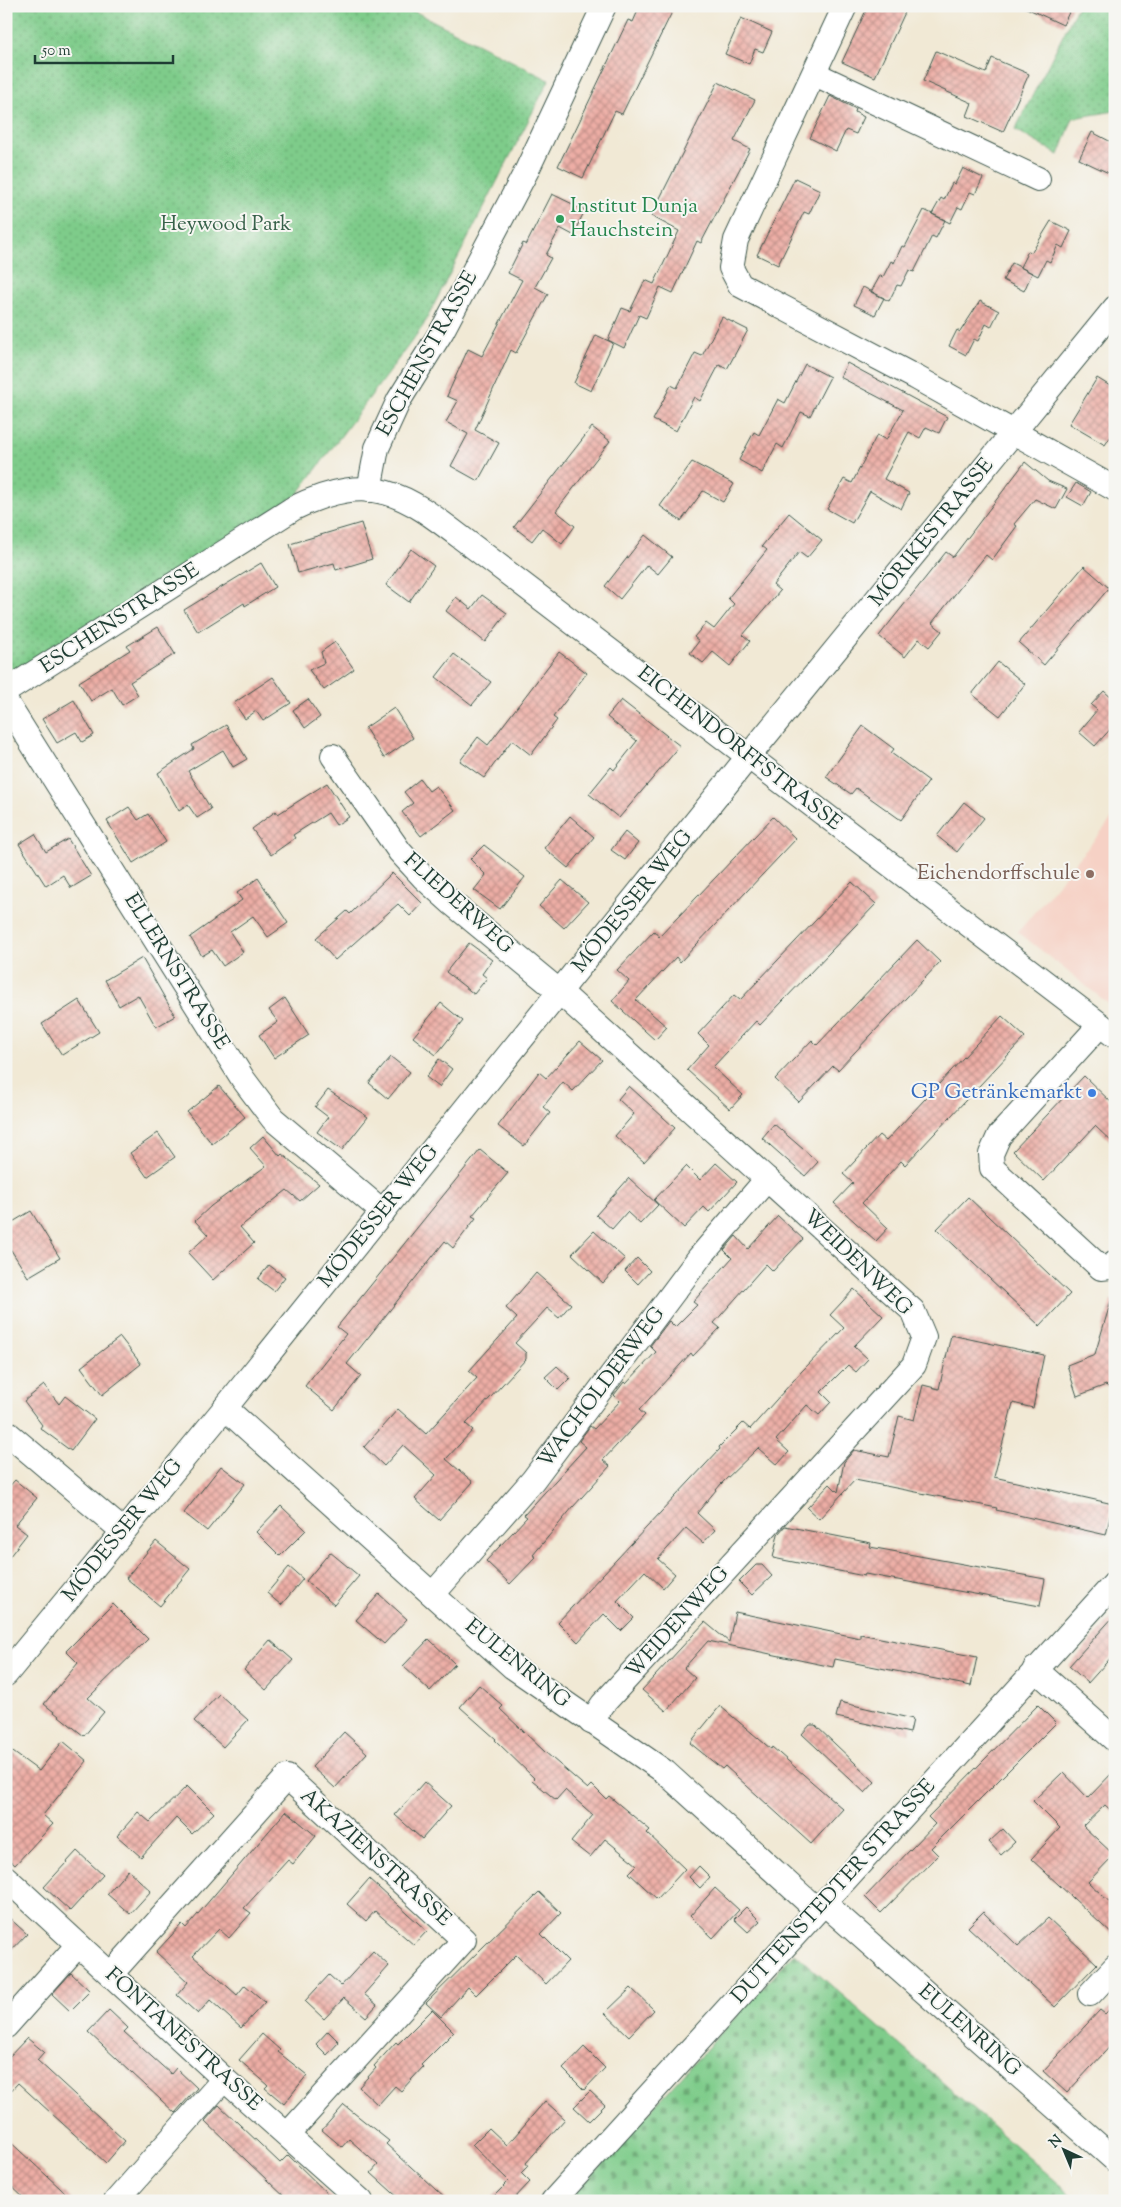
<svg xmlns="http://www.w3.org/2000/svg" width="1121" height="2207" viewBox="0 0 1121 2207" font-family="'Sorts Mill Goudy',serif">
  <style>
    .built { fill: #f6d1c5 }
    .cemetery { fill: url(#cemetery-stones); stroke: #4e845f }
    .park { fill: url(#park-dots); stroke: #4e845f }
    .building { fill: url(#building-cross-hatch) }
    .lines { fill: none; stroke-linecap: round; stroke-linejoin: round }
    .minor-casing { stroke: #3e574c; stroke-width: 26 }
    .minor { stroke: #fff; stroke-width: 24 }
    .leisure-dot { fill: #2e9e5b; stroke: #f6f6f2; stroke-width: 2 }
    .education-dot { fill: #8d6e63; stroke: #f6f6f2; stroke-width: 2 }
    .shop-dot { fill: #3f7fe0; stroke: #f6f6f2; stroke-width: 2 }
    .labels { text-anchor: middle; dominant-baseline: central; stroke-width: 4; stroke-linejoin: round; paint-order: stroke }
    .leisure-label { font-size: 21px; fill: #27864d; stroke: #f6f6f2; text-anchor: start }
    .park-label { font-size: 21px; fill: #37614a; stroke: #f6f6f2 }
    .street-label { font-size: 21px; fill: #1f3d34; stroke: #f6f6f2 }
    .education-label { font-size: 21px; fill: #785e54; stroke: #f6f6f2; text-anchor: end }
    .shop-label { font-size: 21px; fill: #366cbe; stroke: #f6f6f2; text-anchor: end }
  </style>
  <defs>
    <pattern id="cemetery-stones" width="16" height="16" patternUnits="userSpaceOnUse" patternTransform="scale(1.25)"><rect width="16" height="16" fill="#7ecc8a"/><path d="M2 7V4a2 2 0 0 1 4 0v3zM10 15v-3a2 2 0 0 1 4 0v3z" fill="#67a772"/></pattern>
    <pattern id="park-dots" width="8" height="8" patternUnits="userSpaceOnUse" patternTransform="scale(1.25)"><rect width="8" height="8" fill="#7ecc8a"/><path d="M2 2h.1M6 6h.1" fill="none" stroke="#67a772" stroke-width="1.8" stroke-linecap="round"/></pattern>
    <pattern id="building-cross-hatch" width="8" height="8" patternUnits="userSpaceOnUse" patternTransform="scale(1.25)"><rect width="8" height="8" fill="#edada5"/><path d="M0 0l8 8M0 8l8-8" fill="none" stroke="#bf8e87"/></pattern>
  </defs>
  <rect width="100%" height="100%" fill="#f6f6f2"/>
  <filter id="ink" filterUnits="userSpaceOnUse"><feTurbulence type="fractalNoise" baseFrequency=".02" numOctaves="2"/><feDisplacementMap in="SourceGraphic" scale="10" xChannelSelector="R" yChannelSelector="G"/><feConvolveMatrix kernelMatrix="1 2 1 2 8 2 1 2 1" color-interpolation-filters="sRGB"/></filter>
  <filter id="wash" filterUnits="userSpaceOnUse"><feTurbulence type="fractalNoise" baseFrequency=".0096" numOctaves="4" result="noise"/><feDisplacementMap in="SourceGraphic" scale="20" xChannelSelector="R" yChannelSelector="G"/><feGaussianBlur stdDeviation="1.12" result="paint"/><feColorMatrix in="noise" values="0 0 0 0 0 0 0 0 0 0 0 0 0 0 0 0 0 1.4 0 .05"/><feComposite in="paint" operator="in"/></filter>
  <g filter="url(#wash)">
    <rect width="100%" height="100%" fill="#f1e9d5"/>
    <polygon class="built" points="1115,815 1115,1009 1018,932"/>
    <polygon class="cemetery" points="794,1953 1058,2183 1077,2201 568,2201"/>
    <g class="park">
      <polygon points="6,6 404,6 549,80 423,326 297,495 6,680"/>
      <polygon points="1078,6 1109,6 1115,9 1115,111 1073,118 1059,155 1015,130"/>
    </g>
    <g id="blocks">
      <g class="building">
        <polygon points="640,6 675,6 622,114 615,111 583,178 558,166 628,20 633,22"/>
        <polygon points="868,6 908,6 875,77 842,62"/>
        <polygon points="1022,6 1072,6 1063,25"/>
        <polygon points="741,18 772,32 763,52 755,49 749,64 725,54"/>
        <polygon points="936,51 986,73 992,58 1029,74 1003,132 967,116 972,103 923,81"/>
        <polygon points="718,82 755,100 734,141 750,149 701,243 697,241 673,293 660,287 646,318 639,315 624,348 608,340 622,308 630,311 645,280 654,284 679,231 651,216"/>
        <polygon points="830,96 856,109 855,112 864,117 856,134 846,130 836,151 810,138"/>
        <polygon points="1092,132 1115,144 1115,176 1079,159"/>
        <polygon points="963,168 983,178 975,194 970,192 962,209 958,207 950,223 932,214 941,198 944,200 952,183 955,184"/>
        <polygon points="795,178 820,190 809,214 804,212 778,265 757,255"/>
        <polygon points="552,194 585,210 573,235 560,228 546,255 551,258 535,287 548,294 516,353 511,350 475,430 499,443 478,481 451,466 468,434 446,422 458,401 447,396 468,349 482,356 522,280 508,273 523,243 526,245"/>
        <polygon points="924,210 945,220 936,238 932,236 914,272 909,270 901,286 897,285 889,301 871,292 880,276 883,277 891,261 894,263 902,246 905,247"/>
        <polygon points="1051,221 1071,231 1063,248 1058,245 1050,262 1046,260 1038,276 1020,267 1028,251 1032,252"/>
        <polygon points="1012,263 1032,273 1024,291 1003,280"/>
        <polygon points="863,287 884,298 875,315 854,305"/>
        <polygon points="980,301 999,311 991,327 986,324 978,341 974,339 966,355 949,346 957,330 960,332"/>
        <polygon points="722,317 748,330 727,369 719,365 700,401 694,397 676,431 653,420 671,385 677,388 695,353 702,356"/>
        <polygon points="596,335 613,343 591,391 574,383"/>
        <polygon points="847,363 947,417 939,433 926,427 920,438 909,432 884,479 909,493 901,509 870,491 852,523 827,509 844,479 852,483 877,435 886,440 903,410 840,377"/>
        <polygon points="805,364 830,377 810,416 801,412 783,448 777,444 762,473 739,460 754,432 759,435 778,399 785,403"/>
        <polygon points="1097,378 1115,389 1115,430 1105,445 1069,424"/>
        <polygon points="592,427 610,441 556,511 575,526 562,544 542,528 532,541 514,527"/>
        <polygon points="692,462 734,484 723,502 703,491 681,521 660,506"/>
        <polygon points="1025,462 1048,481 1067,489 1056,509 1035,499 1014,524 1017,526 992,560 986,555 932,623 942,631 929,647 919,639 905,657 879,636 946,552 953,557"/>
        <polygon points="1076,483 1091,492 1083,506 1067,497"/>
        <polygon points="789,513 822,540 807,558 799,552 773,585 780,591 743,635 750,641 730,666 713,652 703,663 690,653 699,641 694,637 706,623 714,629 734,604 728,598 767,550 762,546"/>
        <polygon points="361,523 372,559 336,570 334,563 298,573 290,544"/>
        <polygon points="645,535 672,557 658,574 647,565 620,599 605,586"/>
        <polygon points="411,549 434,566 409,602 386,585"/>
        <polygon points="261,563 275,587 245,606 244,603 198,632 184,610"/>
        <polygon points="1084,566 1109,588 1044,665 1019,643"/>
        <polygon points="482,595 507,613 485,642 446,611 456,597 471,609"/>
        <polygon points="158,627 175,654 130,682 138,695 122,705 112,688 91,701 79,682 130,650 127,646"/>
        <polygon points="335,642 354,669 324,690 309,670 324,663 321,652"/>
        <polygon points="559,652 587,673 553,717 557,720 531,755 512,740 484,778 460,761 478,737 488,745"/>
        <polygon points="454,654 491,682 472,705 436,677"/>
        <polygon points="998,662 1025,684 1000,716 972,694"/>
        <polygon points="273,677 291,703 263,721 256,711 245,719 234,703"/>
        <polygon points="1104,691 1115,701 1115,724 1095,746 1079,732 1097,710 1091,705"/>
        <polygon points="308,699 320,717 305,728 293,710"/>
        <polygon points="74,700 94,735 82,742 76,732 57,743 42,719"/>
        <polygon points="621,700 680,746 619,818 589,794 611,767 614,770 637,741 607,717"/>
        <polygon points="394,708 413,738 384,758 365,728"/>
        <polygon points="226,725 247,759 233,767 223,750 188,771 211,809 197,818 188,805 179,811 158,773 194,749 192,745"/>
        <polygon points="863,726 894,749 891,753 929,781 901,820 856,788 851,794 826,777"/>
        <polygon points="420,779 429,791 436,786 455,810 421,836 402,812 413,803 404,792"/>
        <polygon points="327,783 349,817 336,825 328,813 293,835 295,838 271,855 252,829 276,811 278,814"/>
        <polygon points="964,802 984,818 957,852 937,836"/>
        <polygon points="129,807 138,820 148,814 166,842 133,863 107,821"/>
        <polygon points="570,816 594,837 568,868 544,848"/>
        <polygon points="773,817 796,839 680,962 676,957 636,1000 667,1027 655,1040 612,1001 629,981 617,970 654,931 659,937"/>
        <polygon points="625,832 638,843 625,860 611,850"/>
        <polygon points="35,834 46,852 68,839 91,876 71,888 63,875 46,886 19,844"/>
        <polygon points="484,845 525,877 500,909 474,890 486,875 470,859"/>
        <polygon points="392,873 422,903 410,916 398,904 335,960 316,938 347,911 350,914"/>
        <polygon points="258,878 288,923 268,937 253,916 230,932 243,952 223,966 212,950 202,956 190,937 242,900 237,893"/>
        <polygon points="562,880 588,902 564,928 539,906"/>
        <polygon points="852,882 876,904 760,1025 756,1021 713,1067 743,1095 730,1109 687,1070 709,1045 698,1034 734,995 740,1000"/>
        <polygon points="917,940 940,962 838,1070 833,1066 799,1102 775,1079 812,1040 817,1045"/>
        <polygon points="469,943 492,960 482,974 487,978 474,994 446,972"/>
        <polygon points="142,958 175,1016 156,1027 138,995 119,1006 105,980"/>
        <polygon points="285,998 309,1035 274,1058 259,1035 278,1022 269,1010"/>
        <polygon points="79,1000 99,1032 62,1055 42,1024"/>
        <polygon points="441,1003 463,1021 436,1055 413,1037"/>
        <polygon points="1002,1016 1025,1037 905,1165 901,1161 862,1203 888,1228 876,1241 834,1203 853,1183 843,1174 879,1135 886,1141"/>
        <polygon points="580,1041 602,1060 573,1091 563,1082 543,1107 550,1113 524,1146 498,1126 539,1072 546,1078"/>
        <polygon points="391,1057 410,1072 388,1099 369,1083"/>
        <polygon points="439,1059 452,1069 439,1087 426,1077"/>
        <polygon points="1084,1076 1115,1106 1115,1145 1095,1126 1044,1181 1013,1151"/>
        <polygon points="219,1086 245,1117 212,1144 187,1112"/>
        <polygon points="629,1086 675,1128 644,1162 615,1136 634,1114 618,1099"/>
        <polygon points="328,1090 368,1117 342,1150 317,1132 328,1117 315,1107"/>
        <polygon points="774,1124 818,1162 805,1176 762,1138"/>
        <polygon points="158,1133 175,1157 147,1177 130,1153"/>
        <polygon points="263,1136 280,1156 282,1154 319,1184 300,1201 287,1190 240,1227 254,1243 213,1280 188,1253 208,1235 195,1221 211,1206 266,1166 250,1148"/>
        <polygon points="480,1150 508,1173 472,1216 476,1218 453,1248 445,1241 347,1364 361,1376 334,1410 305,1386 346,1334 337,1327"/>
        <polygon points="716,1163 737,1182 709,1212 704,1207 684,1228 654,1200 686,1166 700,1180"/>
        <polygon points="629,1178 658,1205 640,1224 627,1212 612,1229 596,1215"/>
        <polygon points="968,1197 1070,1294 1040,1326 937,1229"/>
        <polygon points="31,1211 60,1258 28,1277 6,1242 6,1226"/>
        <polygon points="778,1216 803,1239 773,1271 766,1264 714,1323 720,1328 693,1356 691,1353 639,1410 645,1415 603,1460 610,1466 573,1507 533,1555 536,1557 510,1584 486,1561 527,1517 524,1515 586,1447 579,1441 590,1426 594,1429 620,1401 614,1395 624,1382 626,1384 656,1352 650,1346 669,1321 675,1327 697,1305 693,1302 732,1258 724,1250 736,1236 748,1249"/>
        <polygon points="594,1231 625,1259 603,1283 572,1254"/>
        <polygon points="637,1258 650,1271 638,1284 625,1271"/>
        <polygon points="269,1265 285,1277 274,1291 258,1279"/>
        <polygon points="536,1273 571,1304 559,1318 547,1308 515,1343 526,1353 526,1359 466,1424 473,1430 446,1459 473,1482 439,1520 415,1499 436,1475 403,1445 384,1466 364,1447 398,1409 426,1434 477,1378 469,1371 517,1318 506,1308"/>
        <polygon points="854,1289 883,1316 854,1346 868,1359 856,1372 848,1365 821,1392 831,1402 819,1415 807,1405 776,1440 789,1452 777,1465 758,1448 721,1484 697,1513 715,1530 703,1543 686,1528 658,1559 675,1574 663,1588 645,1571 617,1601 634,1618 621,1631 604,1614 578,1642 558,1622 720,1449 719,1447 743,1423 750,1429 802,1371 844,1328 830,1315"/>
        <polygon points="1111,1301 1115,1302 1115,1394 1106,1385 1077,1396 1067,1365 1095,1354"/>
        <polygon points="951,1335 1044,1355 1033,1408 1013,1403 994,1477 1113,1504 1106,1535 996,1510 997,1508 855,1480 819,1519 807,1508 830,1484 838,1492 844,1462 854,1450 889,1457 899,1416 914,1420 923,1385 939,1389"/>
        <polygon points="120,1337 141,1364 102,1395 81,1367"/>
        <polygon points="557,1366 570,1378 558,1390 545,1377"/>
        <polygon points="44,1385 59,1404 65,1396 95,1419 71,1451 40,1428 42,1425 24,1401"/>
        <polygon points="221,1466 245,1484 207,1531 184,1513"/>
        <polygon points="15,1480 37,1498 15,1525 27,1534 6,1561 6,1490"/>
        <polygon points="281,1506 306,1530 280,1556 256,1532"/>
        <polygon points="785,1526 871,1543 870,1547 1045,1579 1040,1606 865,1574 864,1576 773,1558 778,1534"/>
        <polygon points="156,1541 190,1569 160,1606 126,1578"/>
        <polygon points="330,1552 359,1576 334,1605 306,1581"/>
        <polygon points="756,1565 762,1565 772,1576 752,1595 739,1582"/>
        <polygon points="289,1567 303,1579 281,1605 267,1593"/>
        <polygon points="379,1594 407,1619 384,1644 356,1620"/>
        <polygon points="113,1604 148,1639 88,1698 104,1712 84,1736 44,1704 78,1663 66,1651"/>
        <polygon points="735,1612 860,1638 860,1634 977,1657 971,1686 835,1659 833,1667 708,1641 684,1668 695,1678 666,1711 642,1690 705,1622 729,1642"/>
        <polygon points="1115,1615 1115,1653 1088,1683 1069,1666"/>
        <polygon points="429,1639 455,1664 430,1691 403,1666"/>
        <polygon points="270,1640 293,1660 266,1690 244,1670"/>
        <polygon points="479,1685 503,1706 500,1709 545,1752 588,1789 592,1785 606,1799 609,1796 650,1830 647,1833 685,1869 657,1899 629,1873 637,1865 605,1839 590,1857 571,1842 593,1815 565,1790 556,1800 532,1780 534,1778 495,1740 496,1739 460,1707"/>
        <polygon points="219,1694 248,1720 223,1747 194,1721"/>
        <polygon points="840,1702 913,1719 910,1733 836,1717"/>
        <polygon points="1038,1705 1056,1723 931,1848 938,1855 881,1913 865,1897 935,1824 928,1817"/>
        <polygon points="720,1706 771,1749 772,1747 843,1809 811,1844 725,1766 722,1769 690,1743"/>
        <polygon points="810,1725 815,1725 875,1782 865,1793 802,1734"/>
        <polygon points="344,1732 367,1753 335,1788 312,1767"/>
        <polygon points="63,1741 87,1761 43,1815 53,1824 15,1865 6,1857 6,1747 39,1771"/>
        <polygon points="1115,1770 1115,1814 1105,1805 1083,1826 1114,1855 1088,1882 1115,1907 1115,1937 1031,1859 1060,1828 1033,1801 1063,1772 1088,1798"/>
        <polygon points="424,1782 451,1806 422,1839 395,1815"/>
        <polygon points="187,1786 214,1813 192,1834 176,1818 141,1857 117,1836 138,1812 150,1822"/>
        <polygon points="286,1811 316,1836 293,1864 288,1860 244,1908 251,1913 229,1938 219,1929 193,1956 237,1995 245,1985 265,2002 241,2028 210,2000 198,2014 177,1995 188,1982 156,1952 182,1924 186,1928"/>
        <polygon points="1003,1829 1015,1842 1001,1855 989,1842"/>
        <polygon points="77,1851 103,1875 70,1911 44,1887"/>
        <polygon points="699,1866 710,1877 700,1888 689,1877"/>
        <polygon points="128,1870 151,1891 130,1914 107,1894"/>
        <polygon points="369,1879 427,1931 414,1945 375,1911 366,1921 347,1904"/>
        <polygon points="715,1888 739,1910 713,1938 690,1916"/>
        <polygon points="539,1892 561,1913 541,1934 568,1961 546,1984 516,1955 476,1995 468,1987 441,2017 426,2003"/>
        <polygon points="746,1907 760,1921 748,1932 734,1919"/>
        <polygon points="983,1912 1018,1946 1048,1918 1097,1964 1055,2007 968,1927"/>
        <polygon points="6,1915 27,1934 6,1956"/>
        <polygon points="373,1951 389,1966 364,1994 377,2005 366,2017 344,1998 324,2019 305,2001 329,1975 341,1986"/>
        <polygon points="71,1973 90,1991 70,2011 52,1994"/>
        <polygon points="631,1988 654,2010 629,2036 605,2013"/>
        <polygon points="1115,2003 1115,2041 1067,2093 1043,2071 1100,2010 1105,2014"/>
        <polygon points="109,2010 128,2028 124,2032 171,2074 176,2068 197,2088 175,2113 88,2032"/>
        <polygon points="432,2010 454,2032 421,2065 423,2067 401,2091 395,2086 378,2105 359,2087 376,2068 374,2066 396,2042 398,2044"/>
        <polygon points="328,2031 339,2042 327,2055 316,2044"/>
        <polygon points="262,2034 280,2050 278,2052 307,2075 284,2104 265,2088 268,2085 239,2060"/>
        <polygon points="27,2038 44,2052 37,2060 125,2141 106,2163 18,2083 6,2096 6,2060"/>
        <polygon points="584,2047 605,2068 584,2090 563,2069"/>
        <polygon points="590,2091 605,2105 589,2121 574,2107"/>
        <polygon points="545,2101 565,2119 526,2163 528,2166 521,2173 530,2182 512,2201 489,2201 509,2181 472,2145 489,2128 507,2145"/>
        <polygon points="219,2105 280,2163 288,2155 335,2201 289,2201 205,2121"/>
        <polygon points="344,2105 389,2141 386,2144 448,2201 402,2201 371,2173 378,2165 349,2139 342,2147 322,2130"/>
        <polygon points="6,2138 74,2201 27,2201 6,2181"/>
      </g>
    </g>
  </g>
  <g filter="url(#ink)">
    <use href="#blocks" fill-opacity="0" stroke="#3e574c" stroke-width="1"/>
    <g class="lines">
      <defs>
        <g id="minor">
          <polyline points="845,6 736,240 731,268 740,285 917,378 1115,489"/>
          <polyline points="815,74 1038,179"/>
          <polyline points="369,490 377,448 399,400 442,331 527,170 604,6"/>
          <path d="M 6,691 L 294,508 C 382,465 414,503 483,554 L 1115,1036"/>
          <polyline points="6,702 243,1079 273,1119 383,1212"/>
          <polyline points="333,756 400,852 423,877 453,904 561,993 913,1311 924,1337 914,1365 603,1704 591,1722"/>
          <polyline points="1100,1025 999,1136 991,1154 992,1168 1101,1268 1110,1267 1115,1263"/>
          <polyline points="225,1408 513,1667 665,1772 817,1910"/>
          <polyline points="6,1432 123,1531"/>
          <polyline points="433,1594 533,1480 699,1258 767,1179"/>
          <polyline points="1035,1669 1115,1740"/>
          <polyline points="6,1674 225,1408 748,757 1115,308"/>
          <polyline points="6,1878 224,2079 361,2201"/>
          <polyline points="824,1903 1115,2160"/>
          <polyline points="111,1974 287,1777 464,1940 288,2134"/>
          <polyline points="1090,1994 1115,1967"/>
          <polyline points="6,2026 78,1945"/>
          <polyline points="116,2201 224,2079"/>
          <polyline points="553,2201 1115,1583"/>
        </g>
      </defs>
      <use href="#minor" class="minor-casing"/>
      <use href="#minor" class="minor"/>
    </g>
  </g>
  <circle class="leisure-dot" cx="560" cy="219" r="5"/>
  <circle class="education-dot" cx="1090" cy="874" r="5"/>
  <circle class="shop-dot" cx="1092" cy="1093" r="5"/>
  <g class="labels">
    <g class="leisure-label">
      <text x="570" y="207">Institut Dunja<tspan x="570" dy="24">Hauchstein</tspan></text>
    </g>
    <g class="park-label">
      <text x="226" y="225">Heywood Park</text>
    </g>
    <g class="street-label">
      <text transform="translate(428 354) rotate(-61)">ESCHENSTRASSE</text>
      <text transform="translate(932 533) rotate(-51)">MÖRIKESTRASSE</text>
      <text transform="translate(120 619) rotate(-33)">ESCHENSTRASSE</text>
      <text transform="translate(739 749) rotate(38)">EICHENDORFFSTRASSE</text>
      <text transform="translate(633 902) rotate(-51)">MÖDESSER WEG</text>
      <text transform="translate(458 904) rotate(42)">FLIEDERWEG</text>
      <text transform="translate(176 972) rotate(58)">ELLERNSTRASSE</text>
      <text transform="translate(379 1217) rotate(-51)">MÖDESSER WEG</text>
      <text transform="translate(857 1263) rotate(44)">WEIDENWEG</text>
      <text transform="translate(602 1388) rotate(-53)">WACHOLDERWEG</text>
      <text transform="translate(123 1531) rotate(-51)">MÖDESSER WEG</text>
      <text transform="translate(678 1623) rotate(-48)">WEIDENWEG</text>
      <text transform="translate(517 1664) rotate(39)">EULENRING</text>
      <text transform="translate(375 1858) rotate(42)">AKAZIENSTRASSE</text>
      <text transform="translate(834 1892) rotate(-48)">DUTTENSTEDTER STRASSE</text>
      <text transform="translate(969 2031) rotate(41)">EULENRING</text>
      <text transform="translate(183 2040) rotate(42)">FONTANESTRASSE</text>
    </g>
    <g class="education-label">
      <text x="1080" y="874">Eichendorffschule</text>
    </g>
    <g class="shop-label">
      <text x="1082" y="1093">GP Getränkemarkt</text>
    </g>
  </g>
  <rect width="1121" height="2207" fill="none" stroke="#f6f6f2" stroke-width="25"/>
  <g transform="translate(1064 2150) rotate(316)" stroke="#f6f6f2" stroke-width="4" paint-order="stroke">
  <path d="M0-4L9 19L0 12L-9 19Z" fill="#1f3d34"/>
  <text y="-8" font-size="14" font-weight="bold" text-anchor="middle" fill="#1f3d34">N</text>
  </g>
  <path d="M35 55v8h138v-8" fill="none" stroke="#1f3d34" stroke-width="2.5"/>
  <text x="42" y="55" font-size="15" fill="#1f3d34" stroke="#f6f6f2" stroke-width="4" paint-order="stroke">50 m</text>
</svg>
